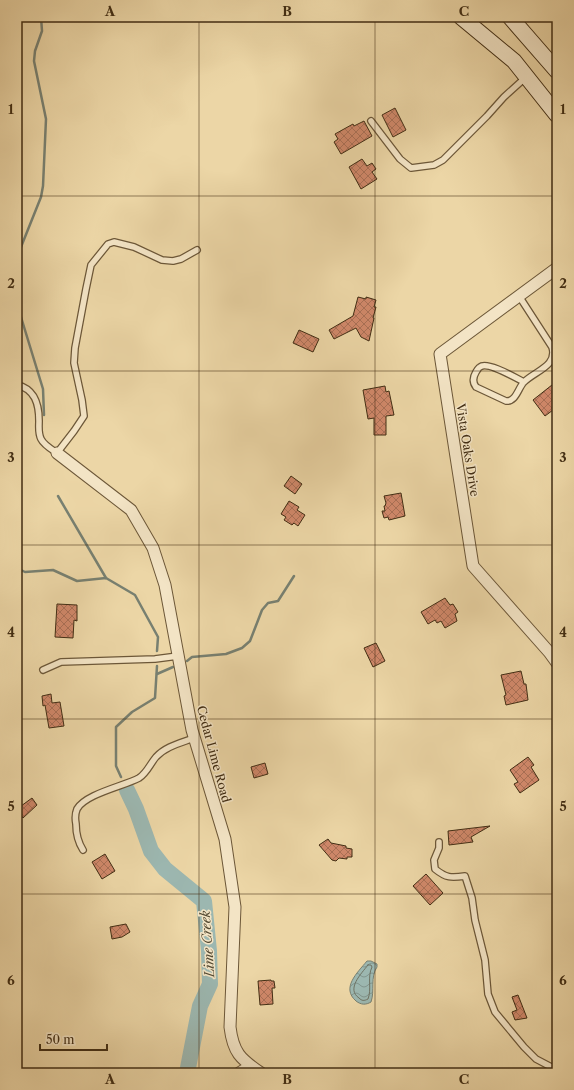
<svg xmlns="http://www.w3.org/2000/svg" width="574" height="1090" viewBox="0 0 574 1090" font-family="'Libre Caslon Text',serif">
  <style>
    .water { fill: url(#water-waves); stroke: #788071 }
    .lines { fill: none; stroke-linecap: round; stroke-linejoin: round }
    .shore { stroke: #6e7262; stroke-width: 1 }
    .stream { stroke: #788071; stroke-width: 2.5 }
    .river { stroke: #9cb7b0; stroke-width: 16 }
    .building { fill: url(#building-cross-hatch); stroke: #412d13 }
    .lane-casing { stroke: #6c5738; stroke-width: 8 }
    .street-casing { stroke: #6c5738; stroke-width: 13 }
    .secondary-casing { stroke: #412d13; stroke-width: 17 }
    .lane { stroke: #f3e4c5; stroke-width: 5.5 }
    .street { stroke: #f3e4c5; stroke-width: 11 }
    .secondary { stroke: #f3e4c5; stroke-width: 15 }
    .grid { fill: none; stroke: #412d13; stroke-width: 1; stroke-opacity: 0.55 }
    .labels { text-anchor: middle; dominant-baseline: central; stroke-width: 3; stroke-linejoin: round; paint-order: stroke }
    .street-label { font-size: 12px; fill: #412d13; stroke: #f3e4c5 }
    .water-label { font-size: 13px; font-style: italic; fill: #534932; stroke: #f3e4c5 }
    .neatline { fill: none; stroke: #412d13; stroke-width: 1.5 }
    .grid-label { font-size: 13px; text-anchor: middle; font-weight: bold; fill: #412d13 }
  </style>
  <defs>
    <pattern id="water-waves" width="16" height="10" patternUnits="userSpaceOnUse"><rect width="16" height="10" fill="#9cb7b0"/><path d="M0 5q4-4 8 0t8 0" fill="none" stroke="#81958e"/></pattern>
    <pattern id="building-cross-hatch" width="8" height="8" patternUnits="userSpaceOnUse"><rect width="8" height="8" fill="#d0886a"/><path d="M0 0l8 8M0 8l8-8" fill="none" stroke="#aa7056"/></pattern>
  </defs>
  <rect width="100%" height="100%" fill="#ecd6a6"/>
  <filter id="stains"><feTurbulence type="fractalNoise" baseFrequency=".005" numOctaves="4"/><feColorMatrix values="0 0 0 0 .2 0 0 0 0 .09 0 0 0 0 .02 0 0 0 .5 -.17"/></filter>
  <radialGradient id="worn" r=".72"><stop offset=".6" stop-color="#630" stop-opacity="0"/><stop offset="1" stop-color="#630" stop-opacity=".3"/></radialGradient>
  <path class="water" d="M 367,961 L 371,961 L 377,964 L 377,967 C 370,977 375,991 371,1002 C 366,1005 361,1005 356,1001 C 341,988 357,973 367,961 Z"/>
  <g class="lines">
    <path class="shore" d="M 368,965 L 371,965 L 372,967 C 367,977 372,989 368,999 C 364,1001 362,1001 359,998 C 346,989 361,974 368,965 Z"/>
    <g class="stream">
      <polyline points="17,257 41,197 43,186 46,119 34,61 35,51 42,31 41,17"/>
      <polyline points="17,304 43,389 44,415"/>
      <polyline points="58,496 106,578"/>
      <polyline points="17,568 25,572 53,570 77,581 106,578 135,595 158,637 157,651"/>
      <polyline points="187,661 192,657 226,654 242,648 250,641 262,610 268,603 278,601 294,576"/>
      <polyline points="157,674 173,667"/>
      <polyline points="121,777 116,766 116,727 132,712 155,698 157,666"/>
    </g>
    <polyline class="river" points="127,790 136,809 151,851 165,869 204,901 209,951 210,984 200,1006 187,1073"/>
  </g>
  <g class="building">
    <polygon points="395,108 406,130 393,137 382,115"/>
    <polygon points="364,121 372,136 341,154 334,142 338,139 335,134 353,124 354,126"/>
    <polygon points="362,159 367,166 372,163 376,169 372,172 377,179 361,189 349,167"/>
    <polygon points="358,297 366,299 366,297 376,300 374,307 376,307 373,318 374,318 369,341 361,337 356,328 334,339 329,330 353,316"/>
    <polygon points="299,330 319,339 313,352 293,343"/>
    <polygon points="557,381 557,407 545,416 533,400"/>
    <polygon points="385,386 386,392 389,391 394,415 386,416 386,435 374,435 374,418 368,419 363,390"/>
    <polygon points="291,476 302,484 295,494 284,486"/>
    <polygon points="401,493 405,516 389,520 388,517 384,518 382,511 385,511 384,506 385,506 386,503 384,496"/>
    <polygon points="289,501 299,507 297,510 305,515 298,526 294,523 292,525 284,520 286,517 281,514"/>
    <polygon points="445,598 450,605 453,604 458,612 455,614 457,621 445,628 441,621 437,623 435,620 428,624 421,612"/>
    <polygon points="57,604 77,605 77,621 74,620 73,638 55,637"/>
    <polygon points="376,643 385,661 373,667 364,648"/>
    <polygon points="521,671 524,684 526,684 528,700 506,705 504,696 506,695 501,675"/>
    <polygon points="51,694 52,703 60,702 64,726 49,728 45,705 43,706 42,696"/>
    <polygon points="528,757 534,765 531,767 539,780 520,793 514,784 518,782 510,770"/>
    <polygon points="265,763 268,774 254,778 251,767"/>
    <polygon points="32,798 37,805 23,818 17,809"/>
    <polygon points="490,826 471,837 473,842 449,845 448,831"/>
    <polygon points="328,839 331,843 346,846 346,848 352,849 352,857 347,857 347,859 339,858 336,861 332,860 319,845"/>
    <polygon points="105,854 115,871 102,879 92,862"/>
    <polygon points="426,874 443,893 430,905 413,886"/>
    <polygon points="126,924 130,932 122,937 112,939 110,927"/>
    <polygon points="271,980 271,981 274,981 275,988 272,988 273,1004 260,1005 258,981"/>
    <polygon points="518,995 527,1018 515,1020 512,1012 517,1010 512,997"/>
  </g>
  <g class="lines">
    <defs>
      <g id="lane">
        <polyline points="371,121 400,159 411,168 434,165 443,160 487,116 504,97 525,78"/>
        <path d="M 519,296 L 552,347 C 558,366 535,371 524,382 C 518,388 516,402 506,401 L 476,387 C 472,382 473,377 476,372 C 476,372 479,367 480,367 C 487,361 516,378 524,382"/>
        <path d="M 17,385 C 35,389 39,404 39,421 C 39,427 38,433 41,439 C 44,445 51,449 57,453 L 74,431 L 84,416 L 82,400 L 74,363 L 75,348 L 86,289 L 91,265 L 108,244 L 114,242 L 134,247 L 162,260 L 173,261 L 181,259 L 197,250"/>
        <polyline points="43,670 61,662 155,659 178,656"/>
        <path d="M 439,842 L 439,848 L 434,860 L 435,869 C 446,878 451,878 465,876 L 472,898 L 475,920 L 485,960 L 488,994 L 495,1012 L 524,1047 L 536,1059 L 557,1070"/>
        <path d="M 83,850 C 78,842 76,833 76,824 C 75,819 75,814 77,809 C 85,794 124,786 139,778 C 147,773 150,764 156,757 C 166,746 181,743 194,738"/>
      </g>
      <g id="street">
        <polyline points="557,268 440,354 473,566 549,652 557,663"/>
        <path d="M 57,453 L 131,510 L 153,548 L 165,585 L 192,730 L 225,839 L 235,907 L 230,1027 C 233,1052 240,1059 261,1073"/>
        <polyline points="239,1073 244,1070 257,1071"/>
      </g>
      <g id="secondary">
        <polyline points="461,17 514,61 557,115"/>
        <polyline points="510,17 557,71"/>
      </g>
    </defs>
    <use href="#lane" class="lane-casing"/>
    <use href="#street" class="street-casing"/>
    <use href="#secondary" class="secondary-casing"/>
    <use href="#lane" class="lane"/>
    <use href="#street" class="street"/>
    <use href="#secondary" class="secondary"/>
  </g>
  <path class="grid" d="M 199,17 L 199,1073M 375,17 L 375,1073M 17,196 L 557,196M 17,371 L 557,371M 17,545 L 557,545M 17,719 L 557,719M 17,894 L 557,894"/>
  <g class="labels">
    <g class="street-label">
      <text transform="translate(468 450) rotate(81)">Vista Oaks Drive</text>
      <text transform="translate(214 754) rotate(75)">Cedar Lime Road</text>
    </g>
    <g class="water-label">
      <text transform="translate(207 944) rotate(-94)">Lime Creek</text>
    </g>
  </g>
  <rect width="574" height="1090" fill="none" stroke="#ecd6a6" stroke-width="44"/>
  <path d="M40 1044v6h67v-6" fill="none" stroke="#412d13" stroke-width="2"/>
  <text x="46" y="1044" font-size="12" fill="#412d13" stroke="#f3e4c5" stroke-width="3" paint-order="stroke">50 m</text>
  <rect x="22" y="22" width="530" height="1046" class="neatline"/>
  <g class="grid-label">
    <text x="110" y="16">A</text>
    <text x="287" y="16">B</text>
    <text x="464" y="16">C</text>
    <text x="11" y="114">1</text>
    <text x="563" y="114">1</text>
    <text x="11" y="288">2</text>
    <text x="563" y="288">2</text>
    <text x="11" y="462">3</text>
    <text x="563" y="462">3</text>
    <text x="11" y="637">4</text>
    <text x="563" y="637">4</text>
    <text x="11" y="811">5</text>
    <text x="563" y="811">5</text>
    <text x="11" y="985">6</text>
    <text x="563" y="985">6</text>
    <text x="110" y="1084">A</text>
    <text x="287" y="1084">B</text>
    <text x="464" y="1084">C</text>
  </g>
  <rect width="100%" height="100%" filter="url(#stains)"/>
  <rect width="100%" height="100%" fill="url(#worn)"/>
</svg>
